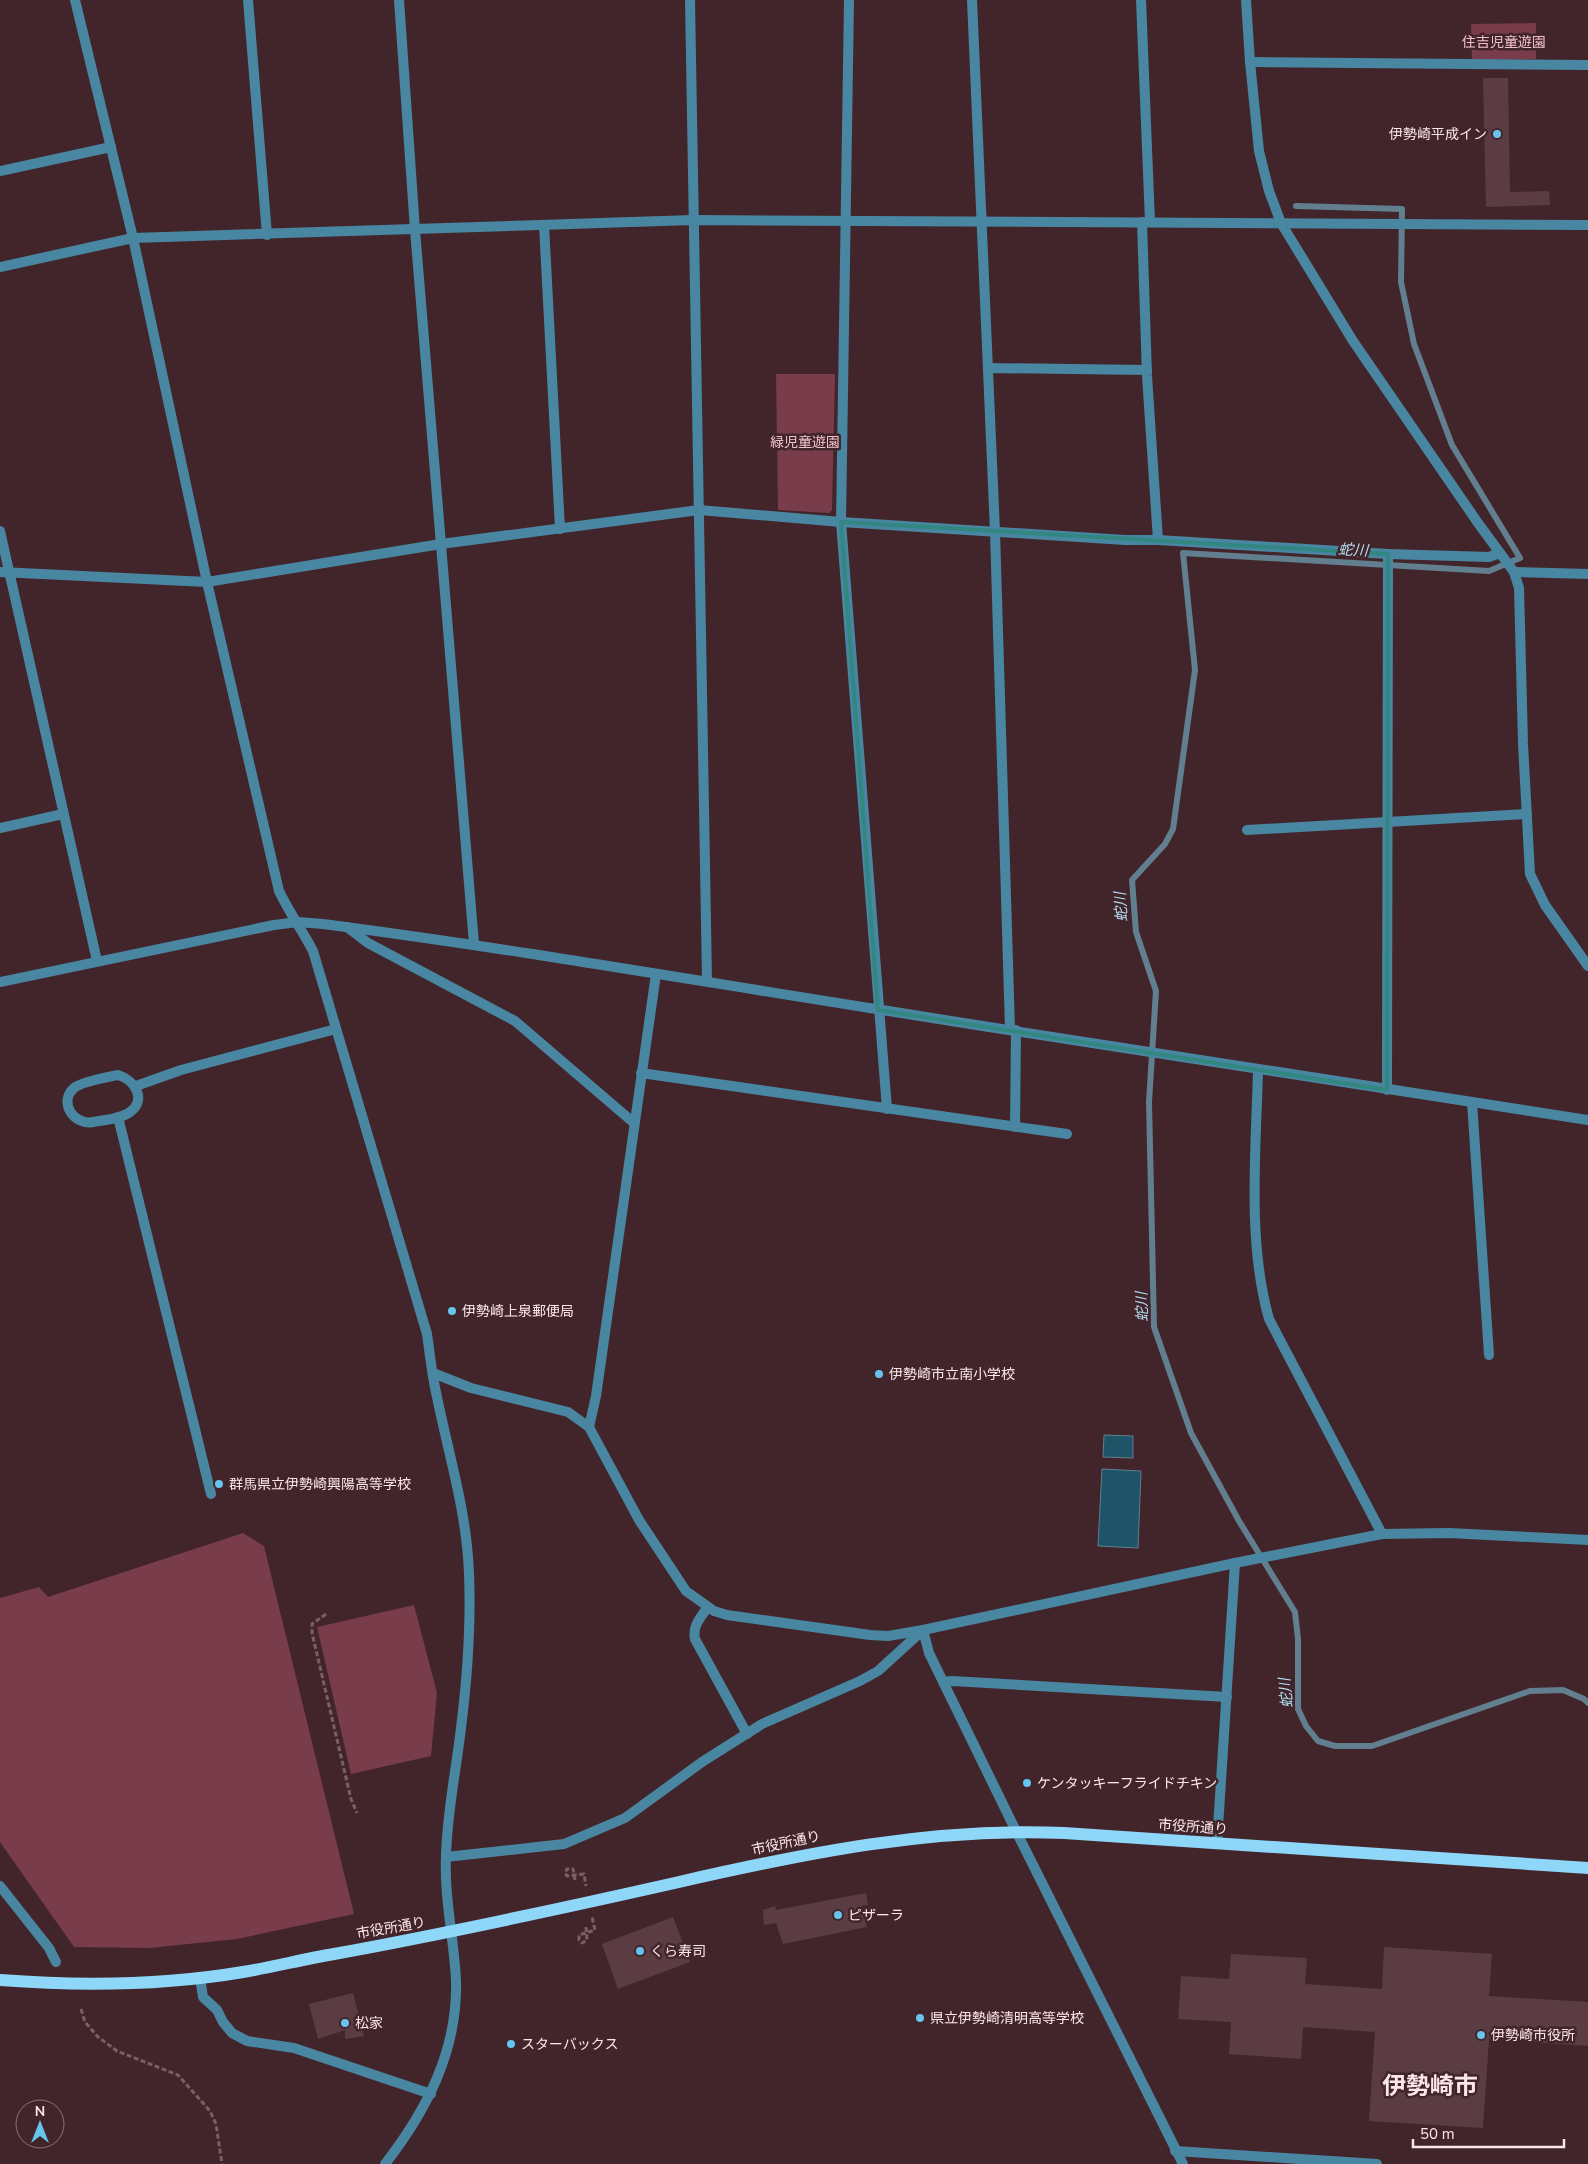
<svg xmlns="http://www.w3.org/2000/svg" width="1588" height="2164" viewBox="0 0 1588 2164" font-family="'Nunito Sans','Noto Sans JP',sans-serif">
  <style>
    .green { fill: #783c4b }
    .water { fill: #1f5368; stroke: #617f8f }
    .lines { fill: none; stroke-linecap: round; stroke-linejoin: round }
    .stream { stroke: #617f8f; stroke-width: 6 }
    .building { fill: #5b3c42 }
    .path { stroke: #7a5f64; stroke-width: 3; stroke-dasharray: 5 2.5; stroke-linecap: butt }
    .service { stroke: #4986a1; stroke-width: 10 }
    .minor { stroke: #4986a1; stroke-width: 10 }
    .tertiary { stroke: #4986a1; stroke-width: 10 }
    .primary { stroke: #8fd7f9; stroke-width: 12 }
    .marked { fill: none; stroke: #328781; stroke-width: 4; stroke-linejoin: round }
    .poi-dot { fill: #66c4ef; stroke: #42252b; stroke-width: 2 }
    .labels { text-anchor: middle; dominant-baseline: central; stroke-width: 5; stroke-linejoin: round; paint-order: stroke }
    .park-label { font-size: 14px; fill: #f1c1cb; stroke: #42252b }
    .poi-label { font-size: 14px; fill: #fbe6ea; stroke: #42252b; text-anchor: start }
    .street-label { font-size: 14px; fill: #fbe6ea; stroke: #42252b }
    .water-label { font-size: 15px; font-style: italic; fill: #b3dff5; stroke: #42252b }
    .town-label { font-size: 24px; font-weight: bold; fill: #fbe6ea; stroke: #42252b }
  </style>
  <rect width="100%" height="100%" fill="#42252b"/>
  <g class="green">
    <polygon points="1536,23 1536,59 1472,60 1471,24"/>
    <polygon points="776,374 835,374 832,510 829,513 778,510"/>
    <polygon points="243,1533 264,1546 354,1914 237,1939 149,1948 74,1947 0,1842 0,1598 39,1587 48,1597"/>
    <polygon points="414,1605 437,1693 431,1756 351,1774 317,1627"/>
  </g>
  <g class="water">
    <polygon points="1104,1435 1133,1436 1133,1458 1103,1457"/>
    <polygon points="1102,1469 1141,1471 1138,1548 1098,1546"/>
  </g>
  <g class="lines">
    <polyline class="stream" points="1296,206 1402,209 1401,282 1414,344 1452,445 1520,558 1489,571 1183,553 1195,670 1173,829 1165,844 1132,880 1136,932 1156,991 1149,1102 1154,1327 1191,1433 1239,1521 1295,1612 1298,1639 1298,1709 1306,1726 1318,1741 1335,1746 1372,1746 1530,1691 1563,1690 1584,1699 1588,1703"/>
  </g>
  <g class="building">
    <polygon points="1483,78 1508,78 1510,192 1549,191 1550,205 1486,207"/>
    <polygon points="866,1893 868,1905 862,1905 867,1927 783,1944 776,1923 764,1925 763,1910 775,1906 776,1910"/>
    <polygon points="673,1917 690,1962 618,1989 602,1944"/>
    <polygon points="1384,1947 1492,1954 1489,1996 1588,2002 1588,2046 1489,2039 1483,2128 1369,2121 1375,2032 1303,2027 1301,2059 1229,2054 1231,2022 1178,2019 1181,1976 1229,1979 1231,1954 1307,1958 1305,1984 1382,1989"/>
    <polygon points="353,1993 364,2036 345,2039 345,2030 318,2039 309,2004"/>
  </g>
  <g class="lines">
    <g class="path">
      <polyline points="326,1614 312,1624 312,1633 351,1799 357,1813"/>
      <polyline points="575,1880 573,1869 567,1869 565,1873 567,1876 584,1874 586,1886"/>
      <polyline points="586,1927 587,1940 582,1943 579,1940 579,1935 595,1930 592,1917"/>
      <polyline points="81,2009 85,2022 98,2037 117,2051 178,2075 210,2111 216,2124 222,2164"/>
    </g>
    <g class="service">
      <polyline points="248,0 267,235"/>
      <polyline points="1141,0 1150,222"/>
      <polyline points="1250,62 1588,65"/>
      <polyline points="0,171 111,147"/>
      <polyline points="0,531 97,961"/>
      <polyline points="0,572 207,582"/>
      <polyline points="0,828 63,814"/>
      <polyline points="1247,830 1527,814"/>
      <polyline points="347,927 368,943 515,1021 634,1123"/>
      <path d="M 1258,1071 C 1256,1151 1247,1241 1269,1319 L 1382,1534"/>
      <polyline points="641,1073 1067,1134"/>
      <path d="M 118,1075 C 135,1080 147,1100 130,1112 C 121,1119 104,1120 93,1122 C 74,1126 58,1102 74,1088 C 81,1082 108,1077 118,1075 Z"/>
      <polyline points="136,1086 181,1070 336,1029"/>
      <polyline points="118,1117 211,1494"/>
      <polyline points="1015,1127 1016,1030"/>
      <path d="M 708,1607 C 701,1617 692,1626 695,1639 L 747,1734"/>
      <polyline points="943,1682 952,1681 1227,1697"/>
      <polyline points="446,1857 564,1844 625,1818 702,1762 762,1724 860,1681 878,1671 923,1630"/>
      <polyline points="0,1886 49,1948 56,1962"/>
      <polyline points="200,1978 203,1997 217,2010 223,2022 232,2033 247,2041 294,2048 431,2094"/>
    </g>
    <g class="minor">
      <polyline points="399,0 415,230 474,944"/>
      <polyline points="690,0 707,981"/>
      <polyline points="849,0 841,522 887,1109"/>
      <polyline points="972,0 995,532 1010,1029"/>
      <polyline points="1142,222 1147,376 1158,540"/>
      <polyline points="544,225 560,529"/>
      <polyline points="0,267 133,238 693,220 1588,225"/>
      <polyline points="988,368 1147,370"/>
      <polyline points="1514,572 1588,574"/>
      <polyline points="207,582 441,544 699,510 841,522 1125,540 1158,540 1388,554 1489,557 1500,553"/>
      <path d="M 0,982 L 274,925 L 298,922 L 323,924 C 508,948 692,980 876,1009 C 1113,1047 1350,1084 1588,1120"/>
      <polyline points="1387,1090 1388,554"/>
      <polyline points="1472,1102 1489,1355"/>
      <polyline points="433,1373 471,1388 568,1412 589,1427 639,1520 686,1591 714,1611 727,1615 870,1635 888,1636 923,1630 929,1653 1016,1831"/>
      <polyline points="589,1427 596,1396 656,974"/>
      <polyline points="1217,1843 1235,1563"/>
    </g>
    <g class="tertiary">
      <path d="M 75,0 L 133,238 L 207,582 L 279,891 C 289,912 302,930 313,951 L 427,1334 C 430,1355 432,1376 437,1397 C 449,1456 467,1513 469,1574 C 471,1623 467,1680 461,1728 C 456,1771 447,1813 446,1856 C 444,1898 454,1939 456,1980 C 458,2050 427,2110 385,2164"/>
      <polyline points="1246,0 1250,62 1259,151 1269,191 1281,223 1353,341 1478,523 1514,572 1519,588 1523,744 1530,874 1545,905 1588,966"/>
      <polyline points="923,1630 1235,1563 1382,1534 1449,1533 1588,1540"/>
      <polyline points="1016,1831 1183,2164"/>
      <polyline points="1175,2151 1377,2164"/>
    </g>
    <path class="primary" d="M 0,1980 C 78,1986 166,1985 243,1972 C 274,1967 303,1959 334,1954 C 449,1933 564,1908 679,1882 C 806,1853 933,1827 1064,1833 L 1588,1868"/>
  </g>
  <path class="marked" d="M 841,522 L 1388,554 L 1387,1090 L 878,1010 Z"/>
  <g class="poi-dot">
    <circle cx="1497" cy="134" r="5"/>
    <circle cx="452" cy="1311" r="5"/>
    <circle cx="879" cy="1374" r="5"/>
    <circle cx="219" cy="1484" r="5"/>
    <circle cx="1027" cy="1783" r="5"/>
    <circle cx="838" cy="1915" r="5"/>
    <circle cx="640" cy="1951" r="5"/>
    <circle cx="920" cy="2018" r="5"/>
    <circle cx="345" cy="2023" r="5"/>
    <circle cx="1481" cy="2035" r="5"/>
    <circle cx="511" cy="2044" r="5"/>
  </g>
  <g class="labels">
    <g class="park-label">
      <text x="1504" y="42">住吉児童遊園</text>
      <text x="805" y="442">緑児童遊園</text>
    </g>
    <g class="poi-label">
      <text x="1487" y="134" text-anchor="end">伊勢崎平成イン</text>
      <text x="462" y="1311">伊勢崎上泉郵便局</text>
      <text x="889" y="1374">伊勢崎市立南小学校</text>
      <text x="229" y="1484">群馬県立伊勢崎興陽高等学校</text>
      <text x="1037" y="1783">ケンタッキーフライドチキン</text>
      <text x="848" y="1915">ピザーラ</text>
      <text x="650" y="1951">くら寿司</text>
      <text x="930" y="2018">県立伊勢崎清明高等学校</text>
      <text x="355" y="2023">松家</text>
      <text x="1491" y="2035">伊勢崎市役所</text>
      <text x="521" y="2044">スターバックス</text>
    </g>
    <g class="street-label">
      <text transform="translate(1193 1827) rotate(4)">市役所通り</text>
      <text transform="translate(786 1843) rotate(-12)">市役所通り</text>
      <text transform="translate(391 1928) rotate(-10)">市役所通り</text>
    </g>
    <g class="water-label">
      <text transform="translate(1353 550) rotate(3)">蛇川</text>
      <text transform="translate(1121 907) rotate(-94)">蛇川</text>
      <text transform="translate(1142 1307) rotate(-92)">蛇川</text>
      <text transform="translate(1286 1693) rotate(-96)">蛇川</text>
    </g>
    <g class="town-label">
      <text x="1430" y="2086">伊勢崎市</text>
    </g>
  </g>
  <g transform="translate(40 2124)"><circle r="24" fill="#42252b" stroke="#8c7277"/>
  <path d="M0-4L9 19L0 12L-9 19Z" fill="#66c4ef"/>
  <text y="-8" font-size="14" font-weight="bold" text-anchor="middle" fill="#fbe6ea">N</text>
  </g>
  <path d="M1413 2139v8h151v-8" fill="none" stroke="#fbe6ea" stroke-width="2.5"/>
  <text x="1420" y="2139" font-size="15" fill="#fbe6ea" stroke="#42252b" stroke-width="4" paint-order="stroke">50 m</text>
</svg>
